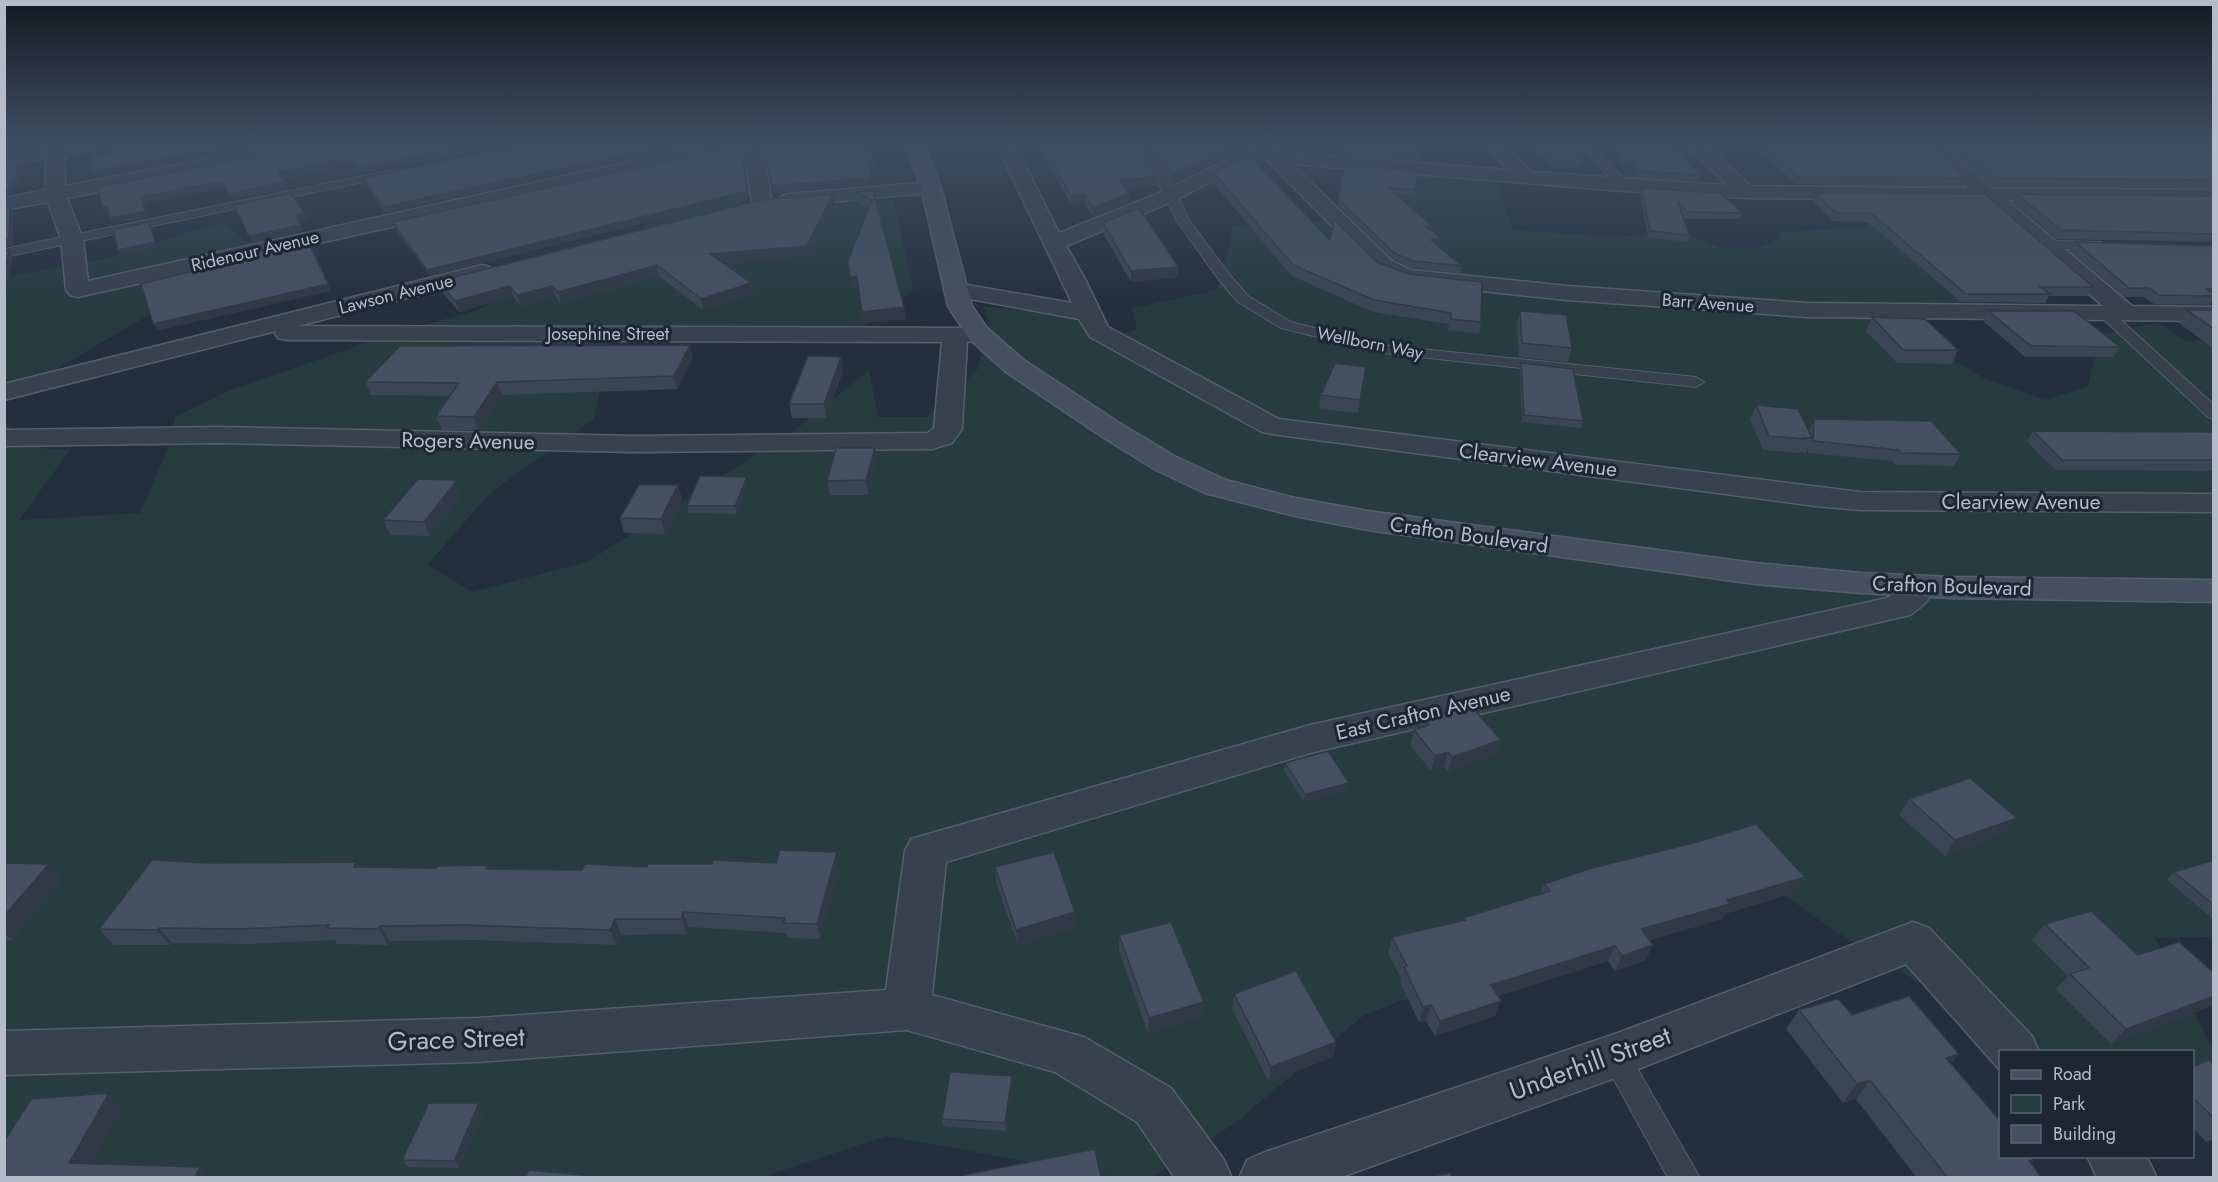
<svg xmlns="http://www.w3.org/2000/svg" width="2218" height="1182" viewBox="0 0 2218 1182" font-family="Jost,sans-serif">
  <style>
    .green { fill: #263c3f }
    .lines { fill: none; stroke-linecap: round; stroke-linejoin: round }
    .lane-casing { stroke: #565f6c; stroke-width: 2 }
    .street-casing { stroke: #565f6c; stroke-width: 3 }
    .secondary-casing { stroke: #565f6c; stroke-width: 3 }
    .lane { fill: #38414e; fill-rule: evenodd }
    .street { fill: #38414e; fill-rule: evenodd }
    .secondary { fill: #465061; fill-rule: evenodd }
    .wall { fill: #3b4654 }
    .shaded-wall { fill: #303945 }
    .building { fill: #455162; stroke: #303945; stroke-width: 1.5 }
    .labels { text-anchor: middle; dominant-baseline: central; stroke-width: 6; stroke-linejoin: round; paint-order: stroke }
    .far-street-label { font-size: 18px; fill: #b4bcc9; stroke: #1d2633 }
    .street-label { font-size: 21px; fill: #b4bcc9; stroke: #1d2633 }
    .near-street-label { font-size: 26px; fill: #b4bcc9; stroke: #1d2633 }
  </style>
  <rect width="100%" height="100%" fill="#242f3e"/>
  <g class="green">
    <polygon points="5,141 44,141 48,154 5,162"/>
    <polygon points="638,141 727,141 742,150 752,197 674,235 800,208 894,200 913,290 846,341 612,339 594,419 490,493 427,565 473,592 589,561 799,427 869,370 878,417 927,417 977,370 989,324 983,306 1059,315 1074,284 1095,345 1137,329 1132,308 1217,290 1230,245 1232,226 1320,222 1389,207 1436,176 1494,177 1513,230 1616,237 1683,232 1722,249 1761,247 1778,239 1781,232 1866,227 1899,199 2080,292 1960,302 1900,327 1984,378 2045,400 2088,386 2101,334 2159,323 2186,341 2213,341 2213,937 2155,938 2213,1049 2213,1102 2193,1099 2192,1052 2031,1051 1832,929 1746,868 1364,1015 1235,1123 1153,1177 1115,1177 886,1136 759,1178 5,1177 4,423 40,448 70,450 19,520 140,513 169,446 175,417 228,391 380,338 474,311 615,252 654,218 632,188 676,146"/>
    <polygon points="226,224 253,247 167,278 190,291 5,399 5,277 109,258 203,228"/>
  </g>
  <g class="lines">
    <defs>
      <g id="lane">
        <polygon points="109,141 130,141 125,144 4,166 4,159"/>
        <polygon points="1129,141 1139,141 1177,195 1189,220 1229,274 1248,296 1291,322 1382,345 1696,377 1704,382 1696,387 1382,353 1281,328 1238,302 1219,280 1177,221 1165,195"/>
        <polygon points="1577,141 1588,141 1627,182 1627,188 1619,188"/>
        <polygon points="1924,141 1976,141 1982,144 1976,147 1928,146 1924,145"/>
        <polygon points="388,171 394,174 392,176 4,257 4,249"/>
        <polygon points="2049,241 2101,242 2107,246 2101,250 2044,248 2043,245 2044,242"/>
        <polygon points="2105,309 2110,310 2214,405 2214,419 2208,417 2100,316 2098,313 2100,310"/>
        <polygon points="1615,1043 1625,1047 1700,1178 1668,1178 1601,1056 1605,1047"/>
      </g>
      <g id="street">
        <polygon points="47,141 65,141 65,186 304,141 341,141 339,145 332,147 67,198 83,239 88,281 724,141 761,141 772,202 769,206 762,208 755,206 752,202 744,148 78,297 70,295 66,290 61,239 48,202 4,210 4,198 45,190"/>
        <path d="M 995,141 L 1013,141 L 1059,233 L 1164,191 L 1254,147 L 1249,141 L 1268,141 L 1280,152 L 1508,170 L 1480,141 L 1499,141 L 1532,172 L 1727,185 L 1682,141 L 1702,141 L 1751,186 L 1968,188 L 1916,141 L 1936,141 L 1992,188 L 2214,190 L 2214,202 L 2007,200 L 2132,306 L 2214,307 L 2214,321 L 1807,317 L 1567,300 L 1406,283 L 1376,271 L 1262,155 L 1178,199 L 1066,246 L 1084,277 L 1108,327 L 1279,419 L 1860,492 L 2214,494 L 2214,512 L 1860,510 L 1815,506 L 1272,434 L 1262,432 L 1090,337 L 1079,319 L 948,295 L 944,290 L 948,285 L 956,283 L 1072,303 ZM 1292,164 L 1623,191 L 1746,198 L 1982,200 L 2103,306 L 1807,303 L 1567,286 L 1411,270 L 1392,261 Z"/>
        <polygon points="931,182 938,184 941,188 938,192 789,206 782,204 779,200 782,196 789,194"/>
        <polygon points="482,265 490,267 493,272 490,277 298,326 976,328 985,330 988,335 985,340 967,342 962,429 952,443 932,449 634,452 217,443 4,446 4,430 217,427 634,436 928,433 934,428 942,342 287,340 278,338 275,333 276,331 4,400 4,384"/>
        <path d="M 1915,575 L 1927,579 C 1938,596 1924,605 1910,615 L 1310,753 L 946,862 L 932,995 L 1084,1037 L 1171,1088 L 1224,1160 L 1232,1178 L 1175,1178 L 1137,1122 L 1055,1072 L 907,1030 L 478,1062 L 4,1075 L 4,1031 L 478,1018 L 886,990 L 905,851 L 911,839 L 1310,725 L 1887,598 L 1899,591 L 1903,579 Z"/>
        <polygon points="1913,922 1929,928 2032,1036 2039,1052 2000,1052 2000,1069 1998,1068 1906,964 1615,1078 1339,1178 1239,1178 1247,1160 1265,1152 1615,1034"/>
        <polygon points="2087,1156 2146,1156 2157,1178 2097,1178"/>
      </g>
      <polygon id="secondary" points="905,141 923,141 941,188 972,306 987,328 1025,361 1121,424 1176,457 1226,480 1295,498 1368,511 1755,563 1861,573 1952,577 2214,580 2214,602 1952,598 1861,593 1755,584 1368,530 1295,516 1205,493 1156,470 1101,436 1006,372 969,339 948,306 921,188"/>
    </defs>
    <use href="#lane" class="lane-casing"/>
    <use href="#street" class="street-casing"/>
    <use href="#secondary" class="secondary-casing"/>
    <use href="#lane" class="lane"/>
    <use href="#street" class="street"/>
    <use href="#secondary" class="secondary"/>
  </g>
  <g class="wall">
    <polygon points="523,141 358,174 352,164 282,178 287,189 232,200 227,189 219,191 218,189 145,204 148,217 113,224 108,213 106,214 102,207 98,187"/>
    <polygon points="542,141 385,213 365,184 363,178"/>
    <polygon points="1036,141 1132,141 1156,185 1126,188 1129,193 1129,202 1093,217 1085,204 1071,205"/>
    <polygon points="1142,141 1233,141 1234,152 1172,184"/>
    <polygon points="1313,141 1380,141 1379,142 1421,141 1419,161 1347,155 1348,152 1313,145"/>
    <polygon points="1519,141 1581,141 1584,156 1581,167 1554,169"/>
    <polygon points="1615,141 1665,141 1701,175 1699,181 1636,177 1634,164 1622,165"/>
    <polygon points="1860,141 1924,141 1966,178 1962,186 1795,184 1762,152 1765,144 1866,145"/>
    <polygon points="1952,141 2061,143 2058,141 2214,141 2214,142 2132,141 2214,144 2214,188 1993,186 1949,149"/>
    <polygon points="1418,171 1415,196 1396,195 1432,226 1431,230 1440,245 1437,245 1462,266 1460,273 1412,268 1393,259 1338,205 1338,199"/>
    <polygon points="1214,173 1330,240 1377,262 1481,322 1479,334 1448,330 1449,324 1373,312 1292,276 1213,183"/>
    <polygon points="1641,188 1742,213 1740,219 1685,219 1683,216 1689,235 1687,242 1648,237 1640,194"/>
    <polygon points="873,191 906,319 863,323 858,288 852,288 869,208 857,202 855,192"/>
    <polygon points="1815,193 2093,287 2088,296 2049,296 2045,303 1961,302 1868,222 1833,221 1812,201"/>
    <polygon points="833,194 834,204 808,256 724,263 751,283 753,293 703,310 659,276 561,303 555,296 521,306 513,297 459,312 442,292 438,281"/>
    <polygon points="2017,194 2214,196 2214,242 2056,239 2013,202"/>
    <polygon points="748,197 430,276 395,228 393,222"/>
    <polygon points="1103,223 1178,277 1131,282 1103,233"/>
    <polygon points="2075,242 2214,246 2214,299 2210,305 2154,304 2144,297 2124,297 2070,251"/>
    <polygon points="2187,310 2214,310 2214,349 2179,323"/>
    <polygon points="1520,311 1572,348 1568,362 1519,357 1517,324"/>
    <polygon points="1988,311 2120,347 2113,357 2025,357 1983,321"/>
    <polygon points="1872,317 1958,350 1952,364 1897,363 1866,331"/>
    <polygon points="841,357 843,371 826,418 792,418 789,404"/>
    <polygon points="693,358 677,389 502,395 479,430 442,430 436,416 450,396 371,395 365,382"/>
    <polygon points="1521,363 1583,421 1581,428 1522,422 1520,370"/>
    <polygon points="1366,367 1358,413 1319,409 1321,395"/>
    <polygon points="1756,405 1809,432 1814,419 1961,454 1954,466 1895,465 1892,461 1808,453 1808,448 1806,453 1799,452 1799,453 1763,450 1750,419"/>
    <polygon points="2033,431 2214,434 2214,471 2056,470 2027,442"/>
    <polygon points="875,448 877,462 868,495 830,495 827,481"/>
    <polygon points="748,484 737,514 689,513 687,506"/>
    <polygon points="678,485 682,500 665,534 624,533 620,518"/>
    <polygon points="463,495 430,536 390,535 383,520"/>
    <polygon points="1424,720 1501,740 1496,755 1448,772 1444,767 1431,771 1410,745 1414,730 1423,727"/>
    <polygon points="1285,763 1349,783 1347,791 1304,802 1284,771"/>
    <polygon points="1909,799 2006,833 1945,856 1899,815"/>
    <polygon points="2214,860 2214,920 2167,880 2174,872"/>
    <polygon points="4,863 49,864 63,880 12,940 4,940"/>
    <polygon points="206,863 436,868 487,865 489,869 582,870 647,867 840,867 821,939 788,938 786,933 689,927 687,934 621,935 617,945 475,940 390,941 388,945 337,944 335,940 249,944 172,943 170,945 113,945 99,929"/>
    <polygon points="995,867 1076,928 1018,945 996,882"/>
    <polygon points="1544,884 1796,892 1725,914 1722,919 1650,940 1646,960 1615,971 1608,961 1498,996 1495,1016 1435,1036 1426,1021 1419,1022 1400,982 1401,978 1388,953 1392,937 1462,920 1463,918 1540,894"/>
    <polygon points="2045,924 2138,955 2214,973 2214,1005 2111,1044 2056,989 2068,976 2032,940"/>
    <polygon points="1119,935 1204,1002 1202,1017 1148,1033 1119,951"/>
    <polygon points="1234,994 1336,1042 1333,1057 1269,1082 1232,1009"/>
    <polygon points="1799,1010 1852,1015 1959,1054 1951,1064 2042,1178 1917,1178 1856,1099 1843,1103 1786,1029"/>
    <polygon points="2214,1065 2214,1139 2206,1142 2193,1128 2193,1067"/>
    <polygon points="1012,1084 1006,1131 943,1126 942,1119"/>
    <polygon points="484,1111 459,1168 408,1167 402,1160"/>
  </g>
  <g class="shaded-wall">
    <polygon points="16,141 19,141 19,154 4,158 4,152"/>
    <polygon points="258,141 294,141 97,178 94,171"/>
    <polygon points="491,141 523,141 358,174 356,168"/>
    <polygon points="686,141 715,141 385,213 383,207"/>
    <polygon points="1235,143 1234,152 1172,184 1172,175"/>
    <polygon points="741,145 748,197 430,276 427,270"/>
    <polygon points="349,158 352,164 281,179 278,172"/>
    <polygon points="16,160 19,166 20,186 13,188 13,194 4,197 4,190 10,182"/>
    <polygon points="875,162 875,168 869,169 868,163"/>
    <polygon points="872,174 873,180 871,180 871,185 773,193 772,186"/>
    <polygon points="1156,176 1156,185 1120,189 1120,180"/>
    <polygon points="215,182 224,183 227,189 219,191 218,189 145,204 148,217 113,224 110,218 141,197"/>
    <polygon points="284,182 287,189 232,200 229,194"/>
    <polygon points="1129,193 1129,202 1093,217 1093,208"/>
    <polygon points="833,194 834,204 808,256 713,264 710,254"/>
    <polygon points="1085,194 1085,204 1071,205 1071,196"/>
    <polygon points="10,205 13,211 13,245 4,248 4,240"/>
    <polygon points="107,206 110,213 106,214 102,207"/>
    <polygon points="304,213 307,219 299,221 296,215"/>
    <polygon points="149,222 152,228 158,248 121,256 118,250"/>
    <polygon points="301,225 303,231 252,243 249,236"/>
    <polygon points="1441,238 1440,245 1430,246 1431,240"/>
    <polygon points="9,251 13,257 7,286 4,287 4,272"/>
    <polygon points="657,265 659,276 561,303 558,292"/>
    <polygon points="1178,267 1178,277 1131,282 1131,271"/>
    <polygon points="850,277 857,277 858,288 852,288"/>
    <polygon points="751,283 753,293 703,310 701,299"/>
    <polygon points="328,284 331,291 157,331 153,324"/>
    <polygon points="510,286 513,297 459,312 455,301"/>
    <polygon points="552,286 555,296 521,306 517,295"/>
    <polygon points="904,307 906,319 863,323 862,312"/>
    <polygon points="690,345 693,358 677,389 674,376"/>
    <polygon points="841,357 843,371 826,418 824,404"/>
    <polygon points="497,382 502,395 479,430 474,417"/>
    <polygon points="875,448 877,462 868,495 866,480"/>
    <polygon points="747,477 748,484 737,514 735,506"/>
    <polygon points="457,480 463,495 430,536 424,522"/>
    <polygon points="678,485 682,500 665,534 661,519"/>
    <polygon points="1501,740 1496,755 1448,772 1452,757"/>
    <polygon points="1448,752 1444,767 1431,771 1435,756"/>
    <polygon points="1349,783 1347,791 1304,802 1305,794"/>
    <polygon points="2017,818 2006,833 1945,856 1955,840"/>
    <polygon points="837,852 840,867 821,939 817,924"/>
    <polygon points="49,864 63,880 12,940 4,933 4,916"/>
    <polygon points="1805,877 1796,892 1725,914 1722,919 1634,945 1641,929 1727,900"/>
    <polygon points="683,912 689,927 687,934 681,919"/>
    <polygon points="1075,912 1076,928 1018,945 1016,930"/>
    <polygon points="615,919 621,935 617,945 610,930"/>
    <polygon points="380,926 390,941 388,945 379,929"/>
    <polygon points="159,928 172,943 170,945 157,930"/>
    <polygon points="1653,945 1646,960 1615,971 1622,956"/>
    <polygon points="1615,946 1608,961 1486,1000 1491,985"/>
    <polygon points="2214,996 2214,1005 2111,1044 2126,1029"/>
    <polygon points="1501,1001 1495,1016 1435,1036 1440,1021"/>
    <polygon points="1204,1002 1202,1017 1148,1033 1149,1018"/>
    <polygon points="1431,1005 1426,1021 1419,1022 1423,1007"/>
    <polygon points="1336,1042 1333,1057 1269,1082 1271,1067"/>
    <polygon points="1959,1054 1943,1073 1946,1058"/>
    <polygon points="1012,1076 1012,1084 1006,1131 1005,1123"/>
    <polygon points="1870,1080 1856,1099 1843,1103 1857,1084"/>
    <polygon points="109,1093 124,1107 85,1177 69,1163"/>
    <polygon points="479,1103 484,1111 459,1168 454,1161"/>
    <polygon points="200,1167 210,1178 194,1178"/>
  </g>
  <g class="building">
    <polygon points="4,141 16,141 16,148 4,152"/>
    <polygon points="119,141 258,141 94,171 91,157 115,153 111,142"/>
    <polygon points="337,141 491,141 356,168 349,158 278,172 284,182 229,194 224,183 216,185 215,182 141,197 145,211 110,218 107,206 102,207 98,187"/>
    <polygon points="542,141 686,141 383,207 363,178"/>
    <polygon points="763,141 866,141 875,162 868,163 872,174 870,174 870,178 772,186"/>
    <polygon points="1041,141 1132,141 1156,176 1120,180 1129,193 1093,208 1085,194 1071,196"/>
    <polygon points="1148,141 1233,141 1235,143 1172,175"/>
    <polygon points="1334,141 1372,141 1370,142 1396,141 1421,141 1420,153 1348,147 1349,144"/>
    <polygon points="1535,141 1581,141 1584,156 1556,158"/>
    <polygon points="1618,141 1665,141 1701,175 1638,171 1635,158 1624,159"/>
    <polygon points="1874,141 1924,141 1966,178 1798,176 1765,144 1881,145"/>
    <polygon points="1952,141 2061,143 2064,141 2131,141 2132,142 2214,144 2214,180 1997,178"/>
    <polygon points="741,145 747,191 427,270 393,222"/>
    <polygon points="1248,155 1330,240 1334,220 1377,262 1408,274 1482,282 1481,322 1451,319 1451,313 1374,300 1293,265 1214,173"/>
    <polygon points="16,160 17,181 10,182 10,188 4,190 4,161"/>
    <polygon points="1345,165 1418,171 1415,190 1389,188 1432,226 1427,227 1441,238 1431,240 1462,266 1413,261 1394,253 1338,199"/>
    <polygon points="1641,188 1720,193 1742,213 1687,212 1678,202 1689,235 1650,231"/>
    <polygon points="873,191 904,307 862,312 857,277 850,277 848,261 872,200 855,192"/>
    <polygon points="291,193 304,213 296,215 301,225 249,236 234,205"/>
    <polygon points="1815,193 1985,194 2093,287 2040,287 2050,294 1966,294 1871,213 1836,213"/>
    <polygon points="833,194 807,246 710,254 751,283 701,299 657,265 558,292 552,286 517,295 510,286 455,301 438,281 761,200"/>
    <polygon points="2017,194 2214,196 2214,234 2061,230"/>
    <polygon points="4,205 10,205 9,239 4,240"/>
    <polygon points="1139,208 1178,267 1131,271 1103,223"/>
    <polygon points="149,222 155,242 118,250 113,230"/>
    <polygon points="308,241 328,284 153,324 141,284 257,255 256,252"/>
    <polygon points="2075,242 2214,246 2214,289 2206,289 2214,294 2214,296 2159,295 2149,288 2129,288"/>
    <polygon points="9,251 4,272 4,252"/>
    <polygon points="2187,310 2214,310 2214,329"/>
    <polygon points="1520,311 1566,315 1572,348 1522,343"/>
    <polygon points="1988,311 2074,311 2120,347 2031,346"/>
    <polygon points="1872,317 1925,319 1958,350 1903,350"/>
    <polygon points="690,345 674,376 497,382 474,417 436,416 459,383 365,382 400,346"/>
    <polygon points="808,356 841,357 824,404 789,404"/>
    <polygon points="1335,363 1366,367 1360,400 1321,395"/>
    <polygon points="1521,363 1573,369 1583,421 1524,415"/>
    <polygon points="1756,405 1798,409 1812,438 1804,438 1805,439 1769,436"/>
    <polygon points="1814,419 1931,421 1961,454 1901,453 1898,450 1813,441"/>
    <polygon points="2033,431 2211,432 2214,434 2214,460 2062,460"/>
    <polygon points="836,448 875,448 866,480 827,481"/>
    <polygon points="700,476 747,477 735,506 687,506"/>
    <polygon points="418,479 457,480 424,522 383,520"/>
    <polygon points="639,485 678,485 661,519 620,518"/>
    <polygon points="1470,705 1501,740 1452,757 1448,752 1435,756 1414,730 1429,725 1424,720"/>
    <polygon points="1328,751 1349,783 1305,794 1285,763"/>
    <polygon points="1970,778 2017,818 1955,840 1909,799"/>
    <polygon points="1756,824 1805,877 1727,900 1730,904 1641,929 1653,945 1622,956 1615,946 1491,985 1501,1001 1440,1021 1431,1005 1423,1007 1404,967 1407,966 1392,937 1465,920 1463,918 1550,891 1544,884 1592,868 1697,842"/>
    <polygon points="780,850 837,852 817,924 783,923 785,918 683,912 681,919 615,919 610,930 466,925 380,926 379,929 327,928 329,925 237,929 159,928 157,930 99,929 152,860 206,863 356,862 354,867 436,868 437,866 487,865 486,869 582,870 585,864 647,867 648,864 712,864 713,860 776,863"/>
    <polygon points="1054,852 1075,912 1016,930 995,867"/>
    <polygon points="2214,860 2214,905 2174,872"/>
    <polygon points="4,863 49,864 4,916"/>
    <polygon points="2091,911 2138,955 2179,942 2214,973 2214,996 2126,1029 2070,974 2089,968 2045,924"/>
    <polygon points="1171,922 1204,1002 1149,1018 1119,935"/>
    <polygon points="1296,971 1336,1042 1271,1067 1234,994"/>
    <polygon points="1909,996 1959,1054 1946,1058 2001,1122 2001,1156 2030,1156 2033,1160 2029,1161 2042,1178 1948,1178 1870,1080 1857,1084 1799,1010 1838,999 1852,1015"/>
    <polygon points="2209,1060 2214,1065 2214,1118 2193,1098 2193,1067"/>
    <polygon points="950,1072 1012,1076 1005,1123 942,1119"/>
    <polygon points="109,1093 69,1163 200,1167 194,1178 4,1178 4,1142 31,1099"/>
    <polygon points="429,1103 479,1103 454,1161 402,1160"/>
    <polygon points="1095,1149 1101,1178 965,1178 964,1175"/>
    <polygon points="529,1170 592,1176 591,1178 525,1178"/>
    <polygon points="1450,1173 1452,1178 1428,1178"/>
  </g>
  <linearGradient id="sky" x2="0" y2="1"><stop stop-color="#141a22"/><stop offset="0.46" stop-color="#3f4d63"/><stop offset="1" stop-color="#3f4d63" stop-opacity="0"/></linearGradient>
  <rect width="2218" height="306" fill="url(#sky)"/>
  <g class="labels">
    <g class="far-street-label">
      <text transform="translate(255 251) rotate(-13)">Ridenour Avenue</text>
      <text transform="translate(396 294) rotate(-14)">Lawson Avenue</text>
      <text transform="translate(1708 303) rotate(4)">Barr Avenue</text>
      <text x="608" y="334">Josephine Street</text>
      <text transform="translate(1370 343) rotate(11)">Wellborn Way</text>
    </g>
    <g class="street-label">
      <text transform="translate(468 441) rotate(1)">Rogers Avenue</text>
      <text transform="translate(1538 460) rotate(7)">Clearview Avenue</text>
      <text x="2021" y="502">Clearview Avenue</text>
      <text transform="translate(1469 535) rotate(8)">Crafton Boulevard</text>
      <text transform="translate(1952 586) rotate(2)">Crafton Boulevard</text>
      <text transform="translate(1423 713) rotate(-13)">East Crafton Avenue</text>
    </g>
    <g class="near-street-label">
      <text transform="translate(456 1039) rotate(-2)">Grace Street</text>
      <text transform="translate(1590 1063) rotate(-20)">Underhill Street</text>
    </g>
  </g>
  <rect width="2218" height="1182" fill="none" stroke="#b4bcc9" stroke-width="12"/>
  <rect x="1999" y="1050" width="195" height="108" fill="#1d2633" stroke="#59626f" stroke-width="1.5"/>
  <rect x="2011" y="1070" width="30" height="9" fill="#465061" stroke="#59626f" stroke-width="1.5"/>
  <text x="2053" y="1080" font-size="18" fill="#b4bcc9">Road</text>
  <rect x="2011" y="1095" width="30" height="18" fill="#263c3f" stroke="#59626f" stroke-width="1.5"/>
  <text x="2053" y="1110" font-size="18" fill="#b4bcc9">Park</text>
  <rect x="2011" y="1125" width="30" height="18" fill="#455162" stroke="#59626f" stroke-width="1.5"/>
  <text x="2053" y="1140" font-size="18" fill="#b4bcc9">Building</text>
</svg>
